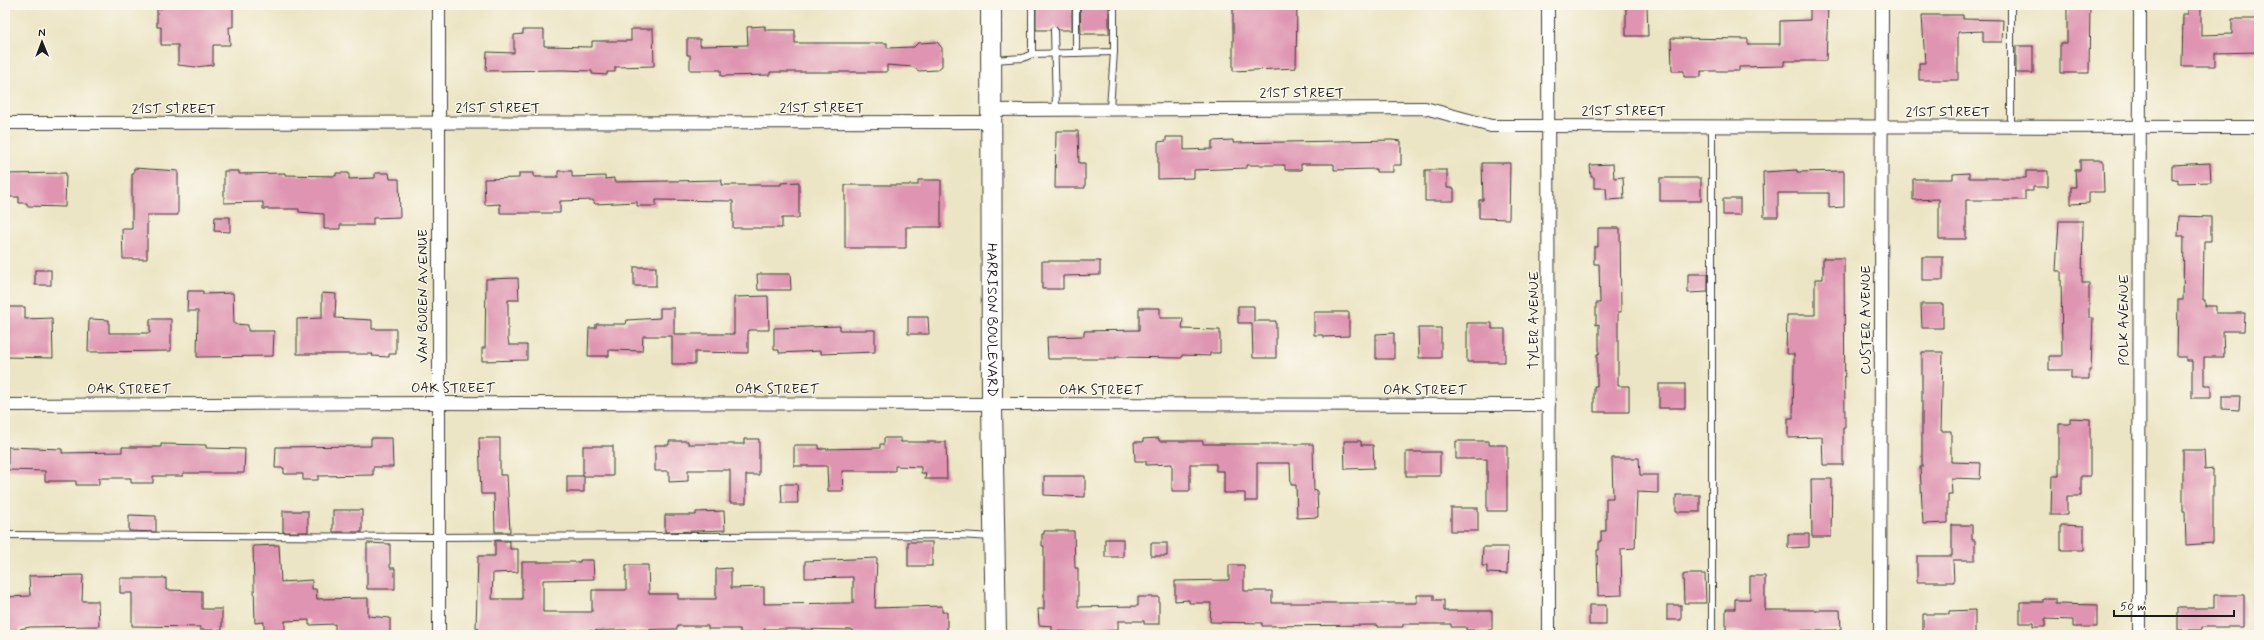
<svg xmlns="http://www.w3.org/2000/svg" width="2264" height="640" viewBox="0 0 2264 640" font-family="Mynerve,sans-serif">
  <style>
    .building { fill: #df94b1 }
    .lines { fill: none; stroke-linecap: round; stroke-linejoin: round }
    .service-casing { stroke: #3b3a35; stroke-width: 8 }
    .minor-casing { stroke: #3b3a35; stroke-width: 14 }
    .primary-casing { stroke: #3b3a35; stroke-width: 22 }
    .service { stroke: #fff; stroke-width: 6 }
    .minor { stroke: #fff; stroke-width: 12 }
    .primary { stroke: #fff; stroke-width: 20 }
    .labels { text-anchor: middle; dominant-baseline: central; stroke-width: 3; stroke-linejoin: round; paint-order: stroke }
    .street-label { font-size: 14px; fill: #1c1c1c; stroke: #fbf7ec }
  </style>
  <rect width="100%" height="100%" fill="#fbf7ec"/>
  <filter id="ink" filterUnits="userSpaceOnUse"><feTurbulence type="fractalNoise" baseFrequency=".025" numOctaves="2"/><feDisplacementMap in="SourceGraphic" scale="8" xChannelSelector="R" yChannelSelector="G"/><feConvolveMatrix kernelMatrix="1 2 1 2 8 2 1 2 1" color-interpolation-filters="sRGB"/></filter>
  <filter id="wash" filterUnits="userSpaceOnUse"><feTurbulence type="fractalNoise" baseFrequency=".012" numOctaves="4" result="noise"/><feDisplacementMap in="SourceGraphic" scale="16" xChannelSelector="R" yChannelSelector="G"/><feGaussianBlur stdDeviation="0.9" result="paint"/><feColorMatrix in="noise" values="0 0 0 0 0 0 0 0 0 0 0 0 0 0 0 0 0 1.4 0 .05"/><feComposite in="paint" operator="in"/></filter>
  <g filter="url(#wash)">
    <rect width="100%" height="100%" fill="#ece5c5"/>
    <g id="blocks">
      <g class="building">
        <polygon points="161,5 233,5 233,27 229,27 230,45 213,45 213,65 196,67 178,65 178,45 161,45 161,27 157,27 157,8 161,9"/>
        <polygon points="1036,5 1072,5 1072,30 1059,30 1054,26 1050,30 1036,30"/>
        <polygon points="1080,5 1109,5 1109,34 1081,34"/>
        <polygon points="1233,5 1297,5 1296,68 1233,71"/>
        <polygon points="1626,5 1647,5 1648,36 1626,36"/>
        <polygon points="1810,5 1828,5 1826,61 1784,61 1784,66 1739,67 1739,71 1701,71 1701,77 1684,77 1684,71 1672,71 1671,38 1748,39 1748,44 1780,44 1780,21 1810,20"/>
        <polygon points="2067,5 2090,5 2089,73 2060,73 2060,43 2067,43"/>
        <polygon points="2188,5 2201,5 2201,35 2232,34 2232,19 2258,19 2259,52 2215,53 2215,66 2182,66 2183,14 2188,14"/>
        <polygon points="1922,15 1963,15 1963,19 2003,20 2002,42 1983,42 1983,31 1958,32 1958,80 1919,80 1919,63 1925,63"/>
        <polygon points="765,26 765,30 795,30 795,43 887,43 887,48 914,47 918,43 937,42 942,48 942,66 937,70 919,71 913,67 887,65 887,72 770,72 770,75 721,76 721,70 690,70 690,55 687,55 687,39 700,39 700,46 748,45 747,27"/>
        <polygon points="631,29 653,29 654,66 615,67 615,72 607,72 607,75 592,74 592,71 563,70 486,71 487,52 514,53 514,35 523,34 523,30 544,30 544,46 592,47 592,41 631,41"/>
        <rect x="2016" y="46" width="17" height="27"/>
        <polygon points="1056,131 1078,131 1079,163 1085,163 1085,188 1055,188"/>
        <polygon points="1166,137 1184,137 1184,150 1212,149 1212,141 1233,140 1233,143 1392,140 1401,141 1401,165 1393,165 1393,172 1376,172 1376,169 1334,170 1334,164 1301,164 1301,170 1285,170 1285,165 1247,165 1247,168 1194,170 1194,178 1158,179 1158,142 1166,141"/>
        <polygon points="2080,160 2103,160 2104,192 2089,192 2089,203 2071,204 2071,187 2076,187 2075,170 2080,170"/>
        <polygon points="1482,163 1510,163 1509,219 1479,218 1479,200 1483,200"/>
        <polygon points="2210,163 2211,182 2178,183 2178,179 2172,180 2172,165"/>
        <polygon points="1613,164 1614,178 1623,177 1624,199 1607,200 1606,188 1594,188 1594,177 1591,177 1590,165"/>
        <polygon points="134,168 178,171 178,215 147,215 147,259 123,259 122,229 132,229 132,174 134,174"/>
        <polygon points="1425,170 1447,170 1447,188 1454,188 1454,201 1425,201"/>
        <polygon points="1797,170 1797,172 1844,171 1844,207 1829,208 1829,193 1778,193 1778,217 1764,217 1763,172"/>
        <polygon points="224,171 239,171 239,174 285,173 285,175 336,176 336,173 349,173 349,179 375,178 375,173 389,173 390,179 399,179 400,217 373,218 373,225 340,225 340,229 324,229 324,214 299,212 299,209 263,209 263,202 224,203"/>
        <polygon points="558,171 572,171 572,177 605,176 605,179 614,178 614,182 722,180 721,185 781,185 781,183 799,182 799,218 782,218 782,228 733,228 733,201 656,200 656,206 637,206 637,202 595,204 593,200 560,201 560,213 500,213 500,204 485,205 484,179 519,178 519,173 534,173 534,177 558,177"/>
        <polygon points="2026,171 2048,171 2048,187 2033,187 2033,191 2025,191 2025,200 1966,200 1966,239 1939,239 1939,199 1913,200 1913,179 1953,179 1953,174 1969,173 1969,178 2026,178"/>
        <polygon points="66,173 65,207 27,206 27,203 19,203 19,197 5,197 5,174"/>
        <rect x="1660" y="178" width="41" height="23"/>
        <polygon points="918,180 941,180 941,227 906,227 906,248 845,248 845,185 918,185"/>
        <rect x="1723" y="199" width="17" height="16"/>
        <polygon points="2179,216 2211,217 2211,241 2204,241 2203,300 2205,300 2205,306 2216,306 2216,313 2245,313 2244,331 2223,331 2224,357 2204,357 2204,385 2211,385 2211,398 2192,398 2192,361 2186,361 2186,357 2177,357 2178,300 2183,300 2184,236 2178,236"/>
        <polygon points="215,217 230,217 230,232 214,231"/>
        <polygon points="2059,221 2083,221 2082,283 2089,283 2089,318 2093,318 2091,370 2089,370 2089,379 2071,379 2071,370 2049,370 2049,356 2062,356 2061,271 2056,271"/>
        <polygon points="1598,228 1620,228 1621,312 1618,312 1618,386 1629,386 1629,412 1594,412 1594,386 1597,386 1597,354 1599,354 1599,324 1596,325 1596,303 1600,303 1599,264 1594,264 1594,247 1598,247"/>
        <rect x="1922" y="257" width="21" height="23"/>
        <polygon points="1823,258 1844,258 1845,428 1843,428 1843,465 1823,465 1822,437 1788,438 1788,418 1793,418 1794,364 1794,354 1786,354 1787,315 1815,315 1815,279 1823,279"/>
        <polygon points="1042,261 1100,261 1100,275 1063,276 1063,289 1042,289"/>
        <rect x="634" y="267" width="22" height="19"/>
        <rect x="35" y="270" width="16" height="15"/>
        <polygon points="757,274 790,274 791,290 758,290"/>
        <polygon points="1688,274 1708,274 1708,292 1688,293"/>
        <polygon points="518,278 519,300 508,300 508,339 509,345 527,345 527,360 482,361 482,348 485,348 486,279"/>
        <polygon points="188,291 203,291 203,294 233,293 234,324 248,325 248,331 274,331 273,356 197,357 198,311 187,311"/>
        <polygon points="322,293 336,294 335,318 372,320 372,329 396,329 396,354 389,354 389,357 372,356 373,354 297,354 297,319 322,318"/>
        <polygon points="768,296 769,330 748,330 748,353 695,352 695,364 672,364 672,336 643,336 642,351 609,350 609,356 588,356 589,328 596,328 596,324 626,324 627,320 660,318 660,308 674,308 674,334 734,334 734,297"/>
        <polygon points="1921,304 1943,304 1943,328 1922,328"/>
        <polygon points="1238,306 1254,306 1254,321 1276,321 1276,358 1253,358 1252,323 1238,323"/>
        <polygon points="5,307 25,307 25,319 52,318 53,358 6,357"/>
        <polygon points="1139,308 1160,308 1160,318 1183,318 1182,329 1220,330 1220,353 1210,353 1210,356 1182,355 1182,358 1115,357 1115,359 1048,359 1047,337 1084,336 1084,331 1139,330"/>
        <polygon points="1314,312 1349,312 1349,336 1323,337 1323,335 1314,335"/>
        <polygon points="908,317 928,317 929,334 908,334"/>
        <polygon points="89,319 109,320 109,333 150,333 150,319 171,319 171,351 88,352"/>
        <polygon points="1467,323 1492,323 1492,329 1505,329 1505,362 1467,362"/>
        <polygon points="840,326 840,330 875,330 875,352 821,354 821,351 779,353 779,350 774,350 774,328"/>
        <polygon points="1418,328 1441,328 1441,358 1419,358"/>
        <polygon points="1394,333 1394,359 1376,359 1376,334"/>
        <polygon points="1922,352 1943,352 1941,431 1951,431 1951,462 1981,463 1980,479 1951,478 1952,494 1948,494 1948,523 1923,524 1920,467 1922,467"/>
        <rect x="1659" y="384" width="26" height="24"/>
        <polygon points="2222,396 2240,396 2239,410 2222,409"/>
        <polygon points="2070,418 2090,419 2090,476 2081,476 2081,496 2067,496 2067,515 2051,515 2052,476 2059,476 2059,424 2070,424"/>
        <polygon points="371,438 392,438 393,467 373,467 373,475 318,476 318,480 303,480 303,474 284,474 284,468 275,468 276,447 371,446"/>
        <polygon points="479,438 500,438 500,475 507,475 510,532 495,532 494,494 481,494"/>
        <polygon points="884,438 901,438 901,442 946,442 947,479 925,479 926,473 921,473 921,467 895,466 895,471 842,471 843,491 828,491 827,466 794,466 794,445 819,445 819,449 880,448 880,444 884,444"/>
        <polygon points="1159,438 1159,441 1203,441 1203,444 1313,444 1314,491 1317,490 1318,517 1297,518 1296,485 1291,485 1290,463 1257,463 1257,501 1245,501 1245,493 1224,493 1224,471 1216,471 1216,464 1190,464 1190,491 1172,491 1172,464 1146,465 1146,461 1135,461 1134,442 1143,442 1143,439"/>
        <polygon points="744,439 759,439 759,475 746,475 746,503 730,503 730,470 688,470 688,481 669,482 669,471 655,471 655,445 669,445 669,441 688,441 688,444 744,444"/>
        <polygon points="1344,441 1361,441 1361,445 1373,445 1374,468 1345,469"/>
        <polygon points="1456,441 1489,441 1489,445 1507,445 1507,511 1487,511 1487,459 1456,459"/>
        <polygon points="161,444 206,445 206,448 245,449 244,473 183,473 183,476 153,476 153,483 131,483 131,478 99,478 99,485 76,485 76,481 45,481 45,471 8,470 8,447 62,449 62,453 122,452 122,447 161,447"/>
        <rect x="583" y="446" width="30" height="30"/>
        <polygon points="2183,450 2204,450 2205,470 2213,469 2213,543 2186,545 2185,511 2183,511"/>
        <rect x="1406" y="452" width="34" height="24"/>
        <polygon points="1612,458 1639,458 1640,475 1658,475 1658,493 1637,492 1635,548 1621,549 1622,595 1598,596 1597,550 1599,550 1599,541 1601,541 1601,531 1606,531 1606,498 1613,498"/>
        <rect x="567" y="476" width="17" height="16"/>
        <polygon points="1044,476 1085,476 1085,497 1044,495"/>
        <polygon points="1811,479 1832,479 1831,537 1812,537"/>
        <polygon points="781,484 797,484 798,503 782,503"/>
        <rect x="1676" y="495" width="24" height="17"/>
        <rect x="1451" y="508" width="27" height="23"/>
        <rect x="333" y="510" width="29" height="22"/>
        <rect x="283" y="511" width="25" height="21"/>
        <polygon points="724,511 725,530 665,532 665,515 696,515 696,512"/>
        <polygon points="129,515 156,516 156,532 129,531"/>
        <polygon points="1952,525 1972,525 1972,540 1975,540 1975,560 1953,560 1954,582 1917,582 1917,556 1952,556"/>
        <polygon points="2061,525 2084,526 2084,550 2061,550"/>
        <polygon points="1044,531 1074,531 1075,568 1078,568 1078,607 1138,606 1138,597 1159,597 1159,624 1144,624 1144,621 1118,621 1118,630 1094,632 1052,631 1052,626 1039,625 1038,609 1044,609 1044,546 1042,546 1042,534 1044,534"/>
        <polygon points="1788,534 1809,534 1809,547 1788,548"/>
        <rect x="1105" y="539" width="18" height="18"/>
        <polygon points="495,541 510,541 510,549 518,549 518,572 493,573 492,599 522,599 522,562 580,562 580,560 593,560 594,579 543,580 543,612 592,612 592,590 626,590 626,565 648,565 649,594 678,594 678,599 716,599 716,569 731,568 731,588 764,587 764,604 853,603 853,577 805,578 805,561 877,558 875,608 942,606 942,612 947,612 947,635 890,635 853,633 853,630 796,629 764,629 764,633 740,633 740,629 708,629 708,626 677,626 677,629 567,631 567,635 479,634 479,629 476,628 478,556 495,556"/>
        <rect x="908" y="542" width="24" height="24"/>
        <polygon points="367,543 390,544 390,568 395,568 395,589 367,589"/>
        <rect x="1151" y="543" width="16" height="13"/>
        <polygon points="279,545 281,582 312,580 312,589 316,589 317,599 368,598 368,616 390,618 390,633 387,633 387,635 335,633 335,624 309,625 309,620 285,621 285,630 264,630 264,622 255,623 253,546"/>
        <polygon points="1483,547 1508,547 1507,574 1487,573 1487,566 1482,566"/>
        <polygon points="1229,565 1244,565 1244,591 1272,591 1272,603 1417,603 1417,595 1434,595 1434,600 1444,600 1444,611 1492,611 1492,630 1466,630 1466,627 1451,627 1451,624 1403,624 1403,627 1378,627 1378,625 1262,626 1262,623 1210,622 1211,603 1189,603 1189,600 1175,601 1175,581 1229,580"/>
        <polygon points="1686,574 1705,574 1706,603 1684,603 1683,575"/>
        <polygon points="83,575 82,601 98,601 99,626 30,627 20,629 20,634 6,634 6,597 30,596 29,576"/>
        <polygon points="1750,576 1765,576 1765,610 1840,610 1841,630 1726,631 1726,609 1735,609 1735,599 1750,599"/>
        <polygon points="120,578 166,578 166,590 202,591 202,609 222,609 222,630 200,630 200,627 132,626 132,593 120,593"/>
        <polygon points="2214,595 2244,595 2244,627 2202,627 2202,630 2178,630 2178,608 2214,608"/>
        <polygon points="2043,599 2055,599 2055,604 2097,605 2097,627 2073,627 2073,620 2045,619 2045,627 2033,627 2033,623 2020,623 2020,602 2043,602"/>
        <rect x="1589" y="605" width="17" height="20"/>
        <rect x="1667" y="605" width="14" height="15"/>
        <polygon points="1975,610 1975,635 1923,635 1923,614 1949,614 1949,611"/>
      </g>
    </g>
  </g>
  <g filter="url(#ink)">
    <use href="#blocks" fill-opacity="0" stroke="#3b3a35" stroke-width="1"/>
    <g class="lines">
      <defs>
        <g id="service">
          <polyline points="1032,5 1032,54 1114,52 1114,5"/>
          <polyline points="1076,5 1076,53"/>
          <polyline points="2011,5 2011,127"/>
          <polyline points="1054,30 1056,108"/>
          <polyline points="994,60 1023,58 1032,54"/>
          <polyline points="1110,108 1114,52"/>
          <path d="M 5,535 C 323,538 641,537 959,535 L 992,537"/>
          <polyline points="1712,635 1712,127"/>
        </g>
        <g id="minor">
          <polyline points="1548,5 1549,635"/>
          <polyline points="991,110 1425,108 1491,126 2259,127"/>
          <polyline points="5,123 991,122"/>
          <polyline points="5,405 438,403 1549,405"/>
          <polyline points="439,635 439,5"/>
          <polyline points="1880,635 1882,5"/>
          <polyline points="2139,635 2140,5"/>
        </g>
        <g id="primary">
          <path id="s1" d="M 991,5 L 992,405 L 996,635"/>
        </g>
      </defs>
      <use href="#service" class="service-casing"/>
      <use href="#minor" class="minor-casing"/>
      <use href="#primary" class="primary-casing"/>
      <use href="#service" class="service"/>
      <use href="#minor" class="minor"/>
      <use href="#primary" class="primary"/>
    </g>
  </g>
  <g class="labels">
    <g class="street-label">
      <text x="1302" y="93">21ST STREET</text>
      <text x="498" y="108">21ST STREET</text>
      <text x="822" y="108">21ST STREET</text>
      <text x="174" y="109">21ST STREET</text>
      <text x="1624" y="111">21ST STREET</text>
      <text x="1948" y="112">21ST STREET</text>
      <text transform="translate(423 296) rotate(-90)">VAN BUREN AVENUE</text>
      <text stroke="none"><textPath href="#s1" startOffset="315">HARRISON BOULEVARD</textPath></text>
      <text transform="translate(1534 320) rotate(-90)">TYLER AVENUE</text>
      <text transform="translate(1866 320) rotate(-90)">CUSTER AVENUE</text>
      <text transform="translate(2124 320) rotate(-90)">POLK AVENUE</text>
      <text x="453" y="388">OAK STREET</text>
      <text x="129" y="389">OAK STREET</text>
      <text x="777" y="389">OAK STREET</text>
      <text x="1101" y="390">OAK STREET</text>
      <text x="1425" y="390">OAK STREET</text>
    </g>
  </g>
  <rect width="2264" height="640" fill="none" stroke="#fbf7ec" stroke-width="20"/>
  <g transform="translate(42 42) rotate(359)" stroke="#fbf7ec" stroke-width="3" paint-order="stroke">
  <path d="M0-3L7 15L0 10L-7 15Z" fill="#1c1c1c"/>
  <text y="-6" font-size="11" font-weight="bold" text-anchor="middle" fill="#1c1c1c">N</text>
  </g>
  <path d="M2114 610v6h120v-6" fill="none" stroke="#1c1c1c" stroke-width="2"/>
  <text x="2120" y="610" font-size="12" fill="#1c1c1c" stroke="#fbf7ec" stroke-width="3" paint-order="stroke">50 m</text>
</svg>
